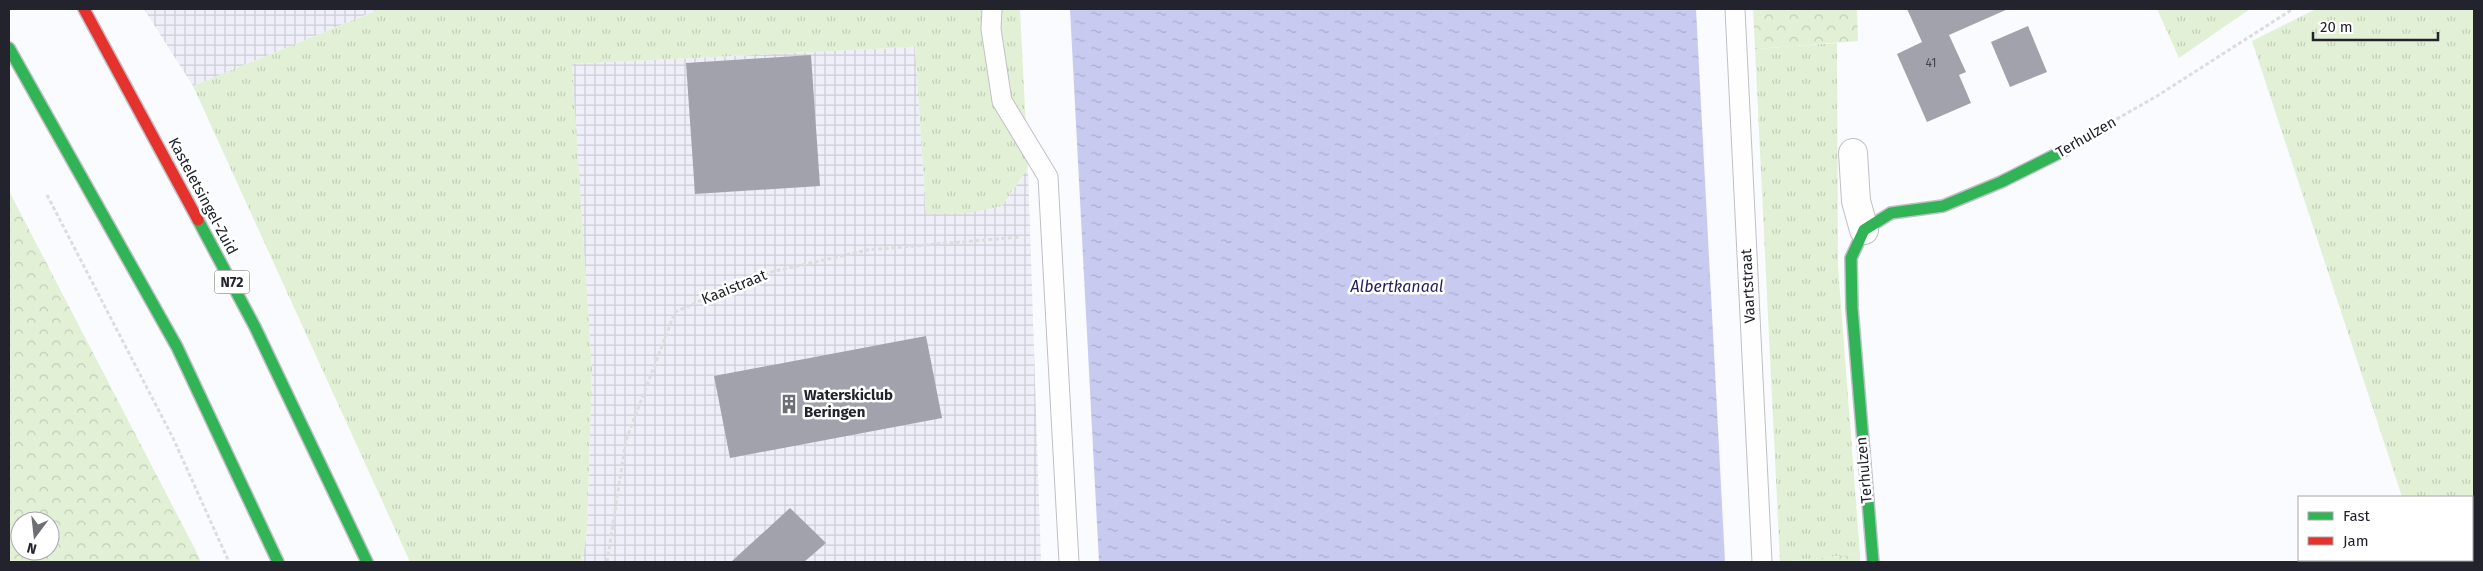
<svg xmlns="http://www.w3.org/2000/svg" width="2483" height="571" viewBox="0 0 2483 571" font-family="'Fira Sans',sans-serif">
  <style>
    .industrial { fill: url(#industrial-grid) }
    .grass { fill: url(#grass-tufts) }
    .forest { fill: url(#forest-crowns); fill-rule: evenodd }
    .water { fill: url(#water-ripples) }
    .building { fill: #a1a2ac }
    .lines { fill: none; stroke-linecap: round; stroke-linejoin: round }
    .lane-casing { stroke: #bfc0c6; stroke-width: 21 }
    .street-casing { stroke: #bfc0c6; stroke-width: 30 }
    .fast-casing { stroke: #bfc0c6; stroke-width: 14 }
    .jam-casing { stroke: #bfc0c6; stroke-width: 14 }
    .path { stroke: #dddddf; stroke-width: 3; stroke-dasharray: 4 2.5; stroke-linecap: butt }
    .lane { stroke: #fefeff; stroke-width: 19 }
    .street { stroke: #fefeff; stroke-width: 28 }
    .fast { stroke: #30b455; stroke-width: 11 }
    .jam { stroke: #e5322d; stroke-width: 11 }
    .labels { text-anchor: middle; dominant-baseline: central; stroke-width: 5; stroke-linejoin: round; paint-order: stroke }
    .number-label { font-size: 12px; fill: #42434c }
    .shield { fill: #fff; stroke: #64656b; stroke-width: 1 }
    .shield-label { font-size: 14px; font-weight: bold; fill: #22232c }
    .street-label { font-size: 15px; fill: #22232c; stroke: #fff }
    .poi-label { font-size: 15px; font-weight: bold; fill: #22232c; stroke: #fff; text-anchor: start }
    .water-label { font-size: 16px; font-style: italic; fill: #26205e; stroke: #fff }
  </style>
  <defs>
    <pattern id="industrial-grid" width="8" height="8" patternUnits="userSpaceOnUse" patternTransform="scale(1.25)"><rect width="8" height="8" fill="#eeeff8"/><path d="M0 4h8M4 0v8" fill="none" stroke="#cccdd5"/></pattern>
    <pattern id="grass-tufts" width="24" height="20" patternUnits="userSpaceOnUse" patternTransform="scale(1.25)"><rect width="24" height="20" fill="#e2f1d6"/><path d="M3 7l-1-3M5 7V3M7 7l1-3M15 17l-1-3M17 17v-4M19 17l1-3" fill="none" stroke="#c2ceb8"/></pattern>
    <pattern id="forest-crowns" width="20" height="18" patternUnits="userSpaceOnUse" patternTransform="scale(1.25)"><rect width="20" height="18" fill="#e2f1d6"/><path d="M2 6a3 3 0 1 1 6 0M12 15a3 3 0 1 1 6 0" fill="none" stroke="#c2ceb8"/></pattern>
    <pattern id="water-ripples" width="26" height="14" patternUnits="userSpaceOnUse" patternTransform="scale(1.25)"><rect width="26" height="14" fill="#c8caf0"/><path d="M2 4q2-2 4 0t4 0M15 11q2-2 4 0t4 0" fill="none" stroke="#acadce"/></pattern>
  </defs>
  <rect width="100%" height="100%" fill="#fafbfe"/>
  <g class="industrial">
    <polygon points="144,9 380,9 193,86"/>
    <polygon points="915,47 926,214 1002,206 1028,168 1041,562 582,562 587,530 592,371 571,64"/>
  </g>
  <g class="grass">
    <polygon points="380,9 1020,9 1028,168 1002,206 969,213 926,214 915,47 572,64 592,371 587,530 582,562 410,562 193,86"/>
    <polygon points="2157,9 2250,9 2179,58"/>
    <polygon points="2316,9 2474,9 2474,562 2424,562 2423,560 2472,560 2472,497 2402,497 2252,41"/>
    <polygon points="1837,43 1838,266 1860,554 1780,562 1755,49"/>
  </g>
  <g class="forest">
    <polygon points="1753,9 1857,9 1858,41 1755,49"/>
    <path d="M 9,191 L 196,551 L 201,562 L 9,562 ZM 20,521 L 50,521 L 50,551 L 20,551 Z"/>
    <polygon points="1860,554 1860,562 1780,562"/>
  </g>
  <polygon class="water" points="1070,9 1696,9 1725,562 1099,562"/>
  <g class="building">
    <polygon points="1907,9 2008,9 1949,35 1966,72 1959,75 1971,103 1927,122 1897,54 1922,42"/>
    <polygon points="2028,26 2047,72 2010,87 1991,42"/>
    <polygon points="811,55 820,186 695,194 686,63"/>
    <polygon points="926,336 942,418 730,458 714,376"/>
    <polygon points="790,508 826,543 804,562 731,562"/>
  </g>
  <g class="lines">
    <defs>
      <g id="lane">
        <polyline points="992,9 991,29 1002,101 1048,177 1069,562"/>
        <polyline points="1735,9 1762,562"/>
      </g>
      <polyline id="street" points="1853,153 1856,201 1864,230"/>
      <g id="fast">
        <polyline points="9,48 177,347 278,562"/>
        <polyline points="198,220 255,327 367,562"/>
        <polyline points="1873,562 1852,308 1851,258 1864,230 1891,213 1943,206 2001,182 2065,150"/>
      </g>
      <polyline id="jam" points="84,9 198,220"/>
    </defs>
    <use href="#lane" class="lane-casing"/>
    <use href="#street" class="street-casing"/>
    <use href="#fast" class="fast-casing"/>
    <use href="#jam" class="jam-casing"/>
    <g class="path">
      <polyline points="2094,132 2157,96 2293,9"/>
      <polyline points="47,195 173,438 229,562"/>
      <polyline points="607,562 626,440 675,312 758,275 867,250 1020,237"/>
    </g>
    <use href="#lane" class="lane"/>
    <use href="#street" class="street"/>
    <use href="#fast" class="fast"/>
    <use href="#jam" class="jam"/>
  </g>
  <defs>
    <symbol id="building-bare" viewBox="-9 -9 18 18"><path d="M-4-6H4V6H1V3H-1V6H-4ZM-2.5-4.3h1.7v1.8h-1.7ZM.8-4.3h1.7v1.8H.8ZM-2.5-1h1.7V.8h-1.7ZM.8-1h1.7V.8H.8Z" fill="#6e6f76" stroke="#fff" stroke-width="2.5" paint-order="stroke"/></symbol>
  </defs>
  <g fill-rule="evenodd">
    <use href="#building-bare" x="775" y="390" width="28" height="28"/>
  </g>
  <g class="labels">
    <g class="number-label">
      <text x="1931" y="63">41</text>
    </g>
    <rect class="shield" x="214.5" y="270.5" width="35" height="23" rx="4"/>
    <g class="shield-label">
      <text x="232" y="282">N72</text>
    </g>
    <g class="street-label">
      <text transform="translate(2086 137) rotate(-30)">Terhulzen</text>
      <text transform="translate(203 196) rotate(62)">Kasteletsingel-Zuid</text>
      <text transform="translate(1748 286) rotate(-93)">Vaartstraat</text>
      <text transform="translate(734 287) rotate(-22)">Kaaistraat</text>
      <text transform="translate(1864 470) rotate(-95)">Terhulzen</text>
    </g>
    <g class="poi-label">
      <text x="804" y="395">Waterskiclub<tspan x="804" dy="17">Beringen</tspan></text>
    </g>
    <g class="water-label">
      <text x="1397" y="286">Albertkanaal</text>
    </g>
  </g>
  <rect width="2483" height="571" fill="none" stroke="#22232c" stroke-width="20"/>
  <rect x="2298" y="496" width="175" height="65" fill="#ffffff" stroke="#a7a7ab"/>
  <rect x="2308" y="512" width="25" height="8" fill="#30b455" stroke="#a7a7ab"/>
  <text x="2343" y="521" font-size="15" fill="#22232c">Fast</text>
  <rect x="2308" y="537" width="25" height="8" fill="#e5322d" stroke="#a7a7ab"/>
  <text x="2343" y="546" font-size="15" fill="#22232c">Jam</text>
  <g transform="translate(35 536) rotate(195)"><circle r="24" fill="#ffffff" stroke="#a7a7ab"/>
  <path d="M0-4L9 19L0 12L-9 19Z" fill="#6e6f76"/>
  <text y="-8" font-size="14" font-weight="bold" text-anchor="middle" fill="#22232c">N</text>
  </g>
  <path d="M2313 32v8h125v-8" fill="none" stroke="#22232c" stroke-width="2.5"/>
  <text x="2320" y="32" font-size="15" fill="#22232c" stroke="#ffffff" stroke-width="4" paint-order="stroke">20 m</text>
</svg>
